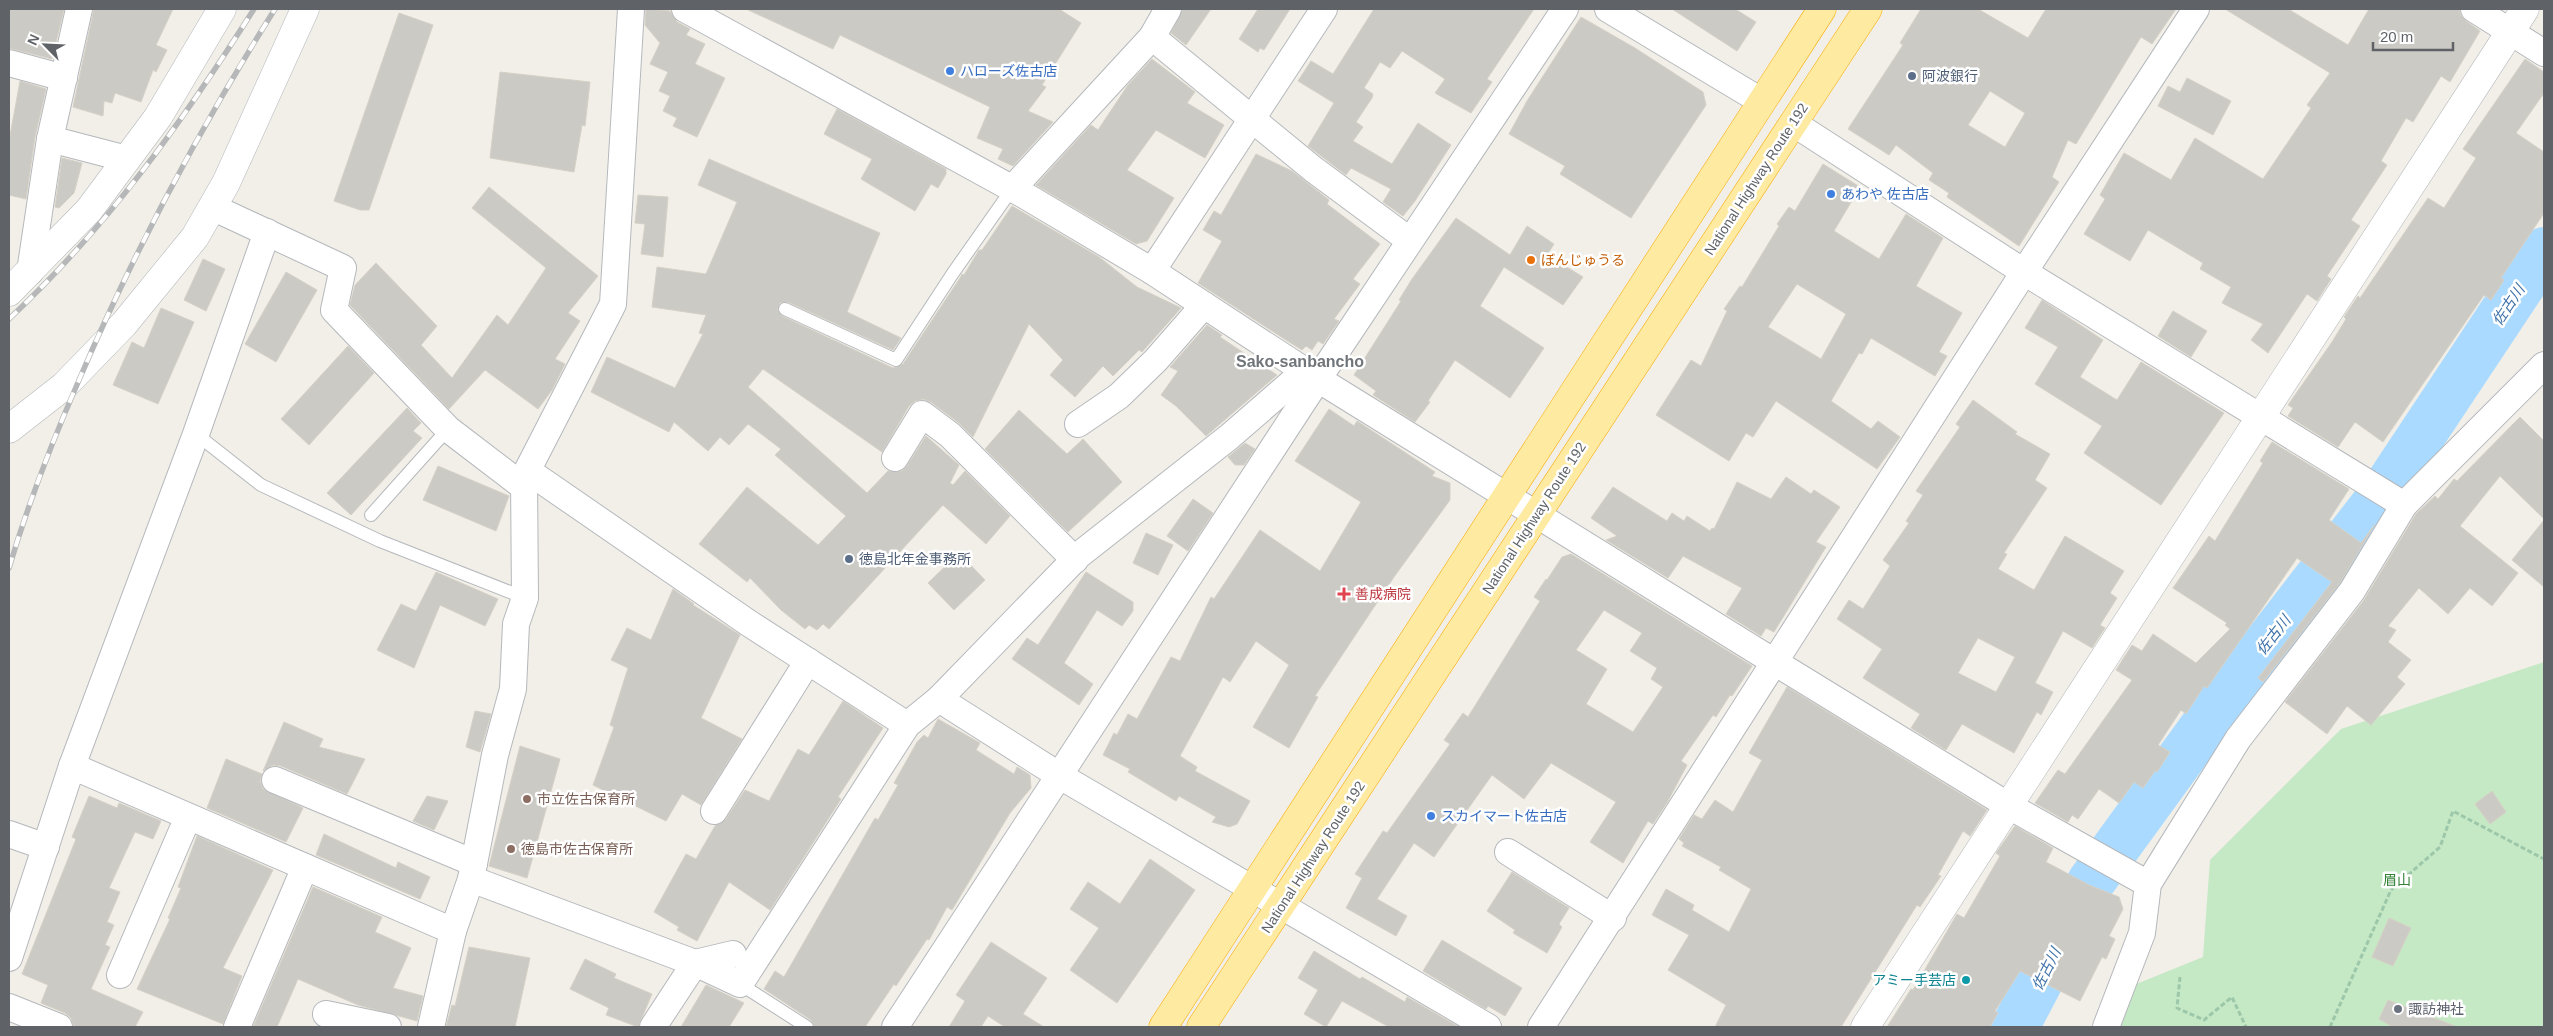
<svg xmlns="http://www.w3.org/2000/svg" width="2553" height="1036" viewBox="0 0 2553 1036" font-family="Arial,'Noto Sans JP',sans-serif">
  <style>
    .green { fill: #c5e8c5 }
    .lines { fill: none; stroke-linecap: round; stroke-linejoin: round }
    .river { stroke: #aadaff; stroke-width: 48 }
    .building { fill: #cccac5; stroke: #d6d1c6; fill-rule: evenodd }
    .service-casing { stroke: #b5b8bc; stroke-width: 14 }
    .minor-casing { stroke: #b5b8bc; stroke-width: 28 }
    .tertiary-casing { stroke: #b5b8bc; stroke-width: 29 }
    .trunk-casing { stroke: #f9ab00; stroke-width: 29 }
    .path { stroke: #9cc7a9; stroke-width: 3; stroke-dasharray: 5 2.5; stroke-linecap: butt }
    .service { stroke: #fff; stroke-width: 12 }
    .minor { stroke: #fff; stroke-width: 26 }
    .tertiary { stroke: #fff; stroke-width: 28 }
    .trunk { stroke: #feeaa1; stroke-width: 28 }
    .rail-casing { stroke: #b6b7b8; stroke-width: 5.5 }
    .rail { stroke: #fff; stroke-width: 4; stroke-dasharray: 11; stroke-linecap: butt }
    .shop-dot { fill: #3f7fe0; stroke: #fff; stroke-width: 2 }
    .service-dot { fill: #5c6f8a; stroke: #fff; stroke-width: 2 }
    .food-dot { fill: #e8710a; stroke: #fff; stroke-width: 2 }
    .health-dot { fill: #e0444e; stroke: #fff; stroke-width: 2 }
    .education-dot { fill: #8d6e63; stroke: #fff; stroke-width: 2 }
    .culture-dot { fill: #0f9aa8; stroke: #fff; stroke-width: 2 }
    .worship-dot { fill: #6b7280; stroke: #fff; stroke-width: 2 }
    .labels { text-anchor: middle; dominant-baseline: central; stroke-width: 5; stroke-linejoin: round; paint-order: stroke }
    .shop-label { font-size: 14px; fill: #366cbe; stroke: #fff; text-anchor: start }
    .service-label { font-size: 14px; fill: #4e5e75; stroke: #fff; text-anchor: start }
    .street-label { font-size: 14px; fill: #5f6368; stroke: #fff }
    .food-label { font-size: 14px; fill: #c56008; stroke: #fff; text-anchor: start }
    .health-label { font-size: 14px; fill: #be3a42; stroke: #fff; text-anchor: start }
    .education-label { font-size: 14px; fill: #785e54; stroke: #fff; text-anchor: start }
    .park-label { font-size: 14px; fill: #348238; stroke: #fff }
    .culture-label { font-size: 14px; fill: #0d838f; stroke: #fff; text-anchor: end }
    .worship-label { font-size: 14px; fill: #5b616d; stroke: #fff; text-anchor: start }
    .water-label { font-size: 15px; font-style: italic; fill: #4174aa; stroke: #fff }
    .quarter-label { font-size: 16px; font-weight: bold; fill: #70757a; stroke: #fff }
  </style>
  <rect width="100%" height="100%" fill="#f1efe8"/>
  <polygon class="green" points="2544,662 2544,1027 2120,1027 2134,985 2203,957 2210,860 2341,729"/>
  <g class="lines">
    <polyline class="river" points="2015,1027 2091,882 2221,703 2380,498 2544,251"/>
  </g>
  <g class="building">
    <polygon points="9,9 64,9 52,59 9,48"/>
    <polygon points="94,9 173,9 156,45 167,50 156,72 153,70 141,102 115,93 112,103 104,101 103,116 73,107"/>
    <polygon points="646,9 670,11 677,22 690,29 686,35 705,44 695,64 725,78 697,137 673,126 677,118 663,111 670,96 659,91 668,72 650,64 660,43 645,25"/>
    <polygon points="746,9 1059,9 1081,23 1042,85 1046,87 1028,111 1053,122 1013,166 998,159 1003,149 977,138 990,107 840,35 833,49"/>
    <polygon points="1183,9 1211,9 1186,45 1171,33"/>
    <polygon points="1258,9 1290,9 1264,50 1260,48 1258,52 1239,39"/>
    <polygon points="1374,9 1534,9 1487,79 1492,82 1471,113 1435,93 1445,79 1402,51 1390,68 1380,62 1364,88 1373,94 1372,98 1356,122 1363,127 1353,141 1392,164 1418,123 1451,145 1415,201 1403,216 1383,202 1391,189 1351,168 1346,175 1308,146 1334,103 1298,81 1311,61 1333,74"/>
    <polygon points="1672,9 1735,9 1756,22 1737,51"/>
    <path d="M 1921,9 L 1978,9 L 2028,38 L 2046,9 L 2176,9 L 2152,44 L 2141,37 L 2076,144 L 2068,140 L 2052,177 L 2059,182 L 2019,246 L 1947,197 L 1949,193 L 1929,180 L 1933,173 L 1896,145 L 1889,155 L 1848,129 L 1903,45 L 1900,43 ZM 1990,91 L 2025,113 L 2005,147 L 1968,125 Z"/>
    <polygon points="2225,9 2288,9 2348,45 2369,9 2459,9 2461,16 2466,21 2480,31 2450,82 2441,76 2413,122 2406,118 2381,161 2387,165 2351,220 2360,226 2327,276 2331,279 2317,301 2307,294 2268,353 2251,340 2263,324 2222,303 2231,287 2200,269 2203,263 2148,230 2130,261 2084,234 2105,199 2100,195 2124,153 2171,180 2195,138 2263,179 2311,108 2307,105 2330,73"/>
    <polygon points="399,13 433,25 369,210 360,210 334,201"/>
    <polygon points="1581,17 1635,48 1703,92 1706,105 1631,218 1560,174 1565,166 1509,134 1527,101"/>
    <polygon points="1152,59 1195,92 1187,103 1224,125 1205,158 1156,130 1127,170 1174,198 1147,241 1136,244 1036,185 1091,125 1098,130 1128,85"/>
    <polygon points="2525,59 2544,72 2544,93 2516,133 2544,152 2544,213 2501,278 2504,280 2491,300 2484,295 2383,442 2355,422 2338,447 2288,416 2293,408 2288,405 2332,342 2346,319 2344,317 2358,296 2360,298 2428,198 2444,208 2476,158 2463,149"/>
    <polygon points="500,72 590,82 585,126 582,125 574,172 490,158"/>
    <polygon points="2187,78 2231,101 2213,135 2158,106 2168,86 2180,92"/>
    <polygon points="20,81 46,89 35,137 26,199 9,195 9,141"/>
    <polygon points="837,109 946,169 946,174 938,188 931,184 915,211 861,179 872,159 824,134"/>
    <polygon points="1256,154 1292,171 1329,200 1327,204 1380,244 1353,279 1360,284 1334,319 1339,321 1323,344 1318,341 1312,350 1306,346 1302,350 1286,340 1198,283 1222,241 1203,230 1214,211 1221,215"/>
    <polygon points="62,158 82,163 74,193 59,208 55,207"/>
    <polygon points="709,159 880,233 847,312 901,338 893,350 788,302 780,303 777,310 782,316 893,368 903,364 960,278 962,274 964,275 979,250 982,250 1012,206 1099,257 1137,287 1181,308 1142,352 1139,350 1113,376 1103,366 1075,397 1050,375 1063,360 1029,324 973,437 959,423 931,402 923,399 915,401 909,406 882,452 763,369 748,387 867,493 888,471 902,471 907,466 926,436 959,465 950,483 953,485 965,471 1010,516 986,544 943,505 829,629 823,624 817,630 809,625 805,629 781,610 750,578 747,582 699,544 747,487 818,545 846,516 775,455 781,449 748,424 729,445 720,437 708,451 674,422 669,432 591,392 607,357 675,388 703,334 699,333 706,315 652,307 657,267 706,274 737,202 698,185"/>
    <path d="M 1823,164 L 1860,187 L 1834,231 L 1879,259 L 1906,214 L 1943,238 L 1916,286 L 1962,313 L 1939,352 L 1947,356 L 1935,376 L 1871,338 L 1862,354 L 1859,353 L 1831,401 L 1871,429 L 1878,421 L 1900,437 L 1877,469 L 1776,401 L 1753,437 L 1746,433 L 1729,461 L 1656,415 L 1691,360 L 1701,366 L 1727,311 L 1724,309 L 1740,286 L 1742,287 L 1779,226 L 1777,224 L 1789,207 L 1795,211 ZM 1797,284 L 1846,314 L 1821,359 L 1768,327 Z"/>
    <polygon points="489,187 598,276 568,313 580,321 555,359 565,364 552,390 538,409 485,370 449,409 350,305 355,285 376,263 437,326 421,345 452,378 497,315 508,325 546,268 472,208"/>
    <polygon points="638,195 668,197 663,257 641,254 645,224 635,223"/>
    <polygon points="1456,218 1510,255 1527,226 1554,244 1547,255 1583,277 1563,305 1504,267 1480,306 1544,348 1510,398 1455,360 1428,401 1430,402 1415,422 1373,395 1376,391 1354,375 1401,301 1399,300 1412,279"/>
    <polygon points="203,259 225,269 206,311 184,300"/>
    <polygon points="286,272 317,290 276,362 245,344"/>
    <polygon points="2042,300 2103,340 2080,377 2117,400 2141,362 2224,413 2161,505 2084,453 2102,426 2035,384 2058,347 2025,328"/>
    <polygon points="161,308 194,322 158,404 113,385 132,342 144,348"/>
    <polygon points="2173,311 2207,331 2191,357 2158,336"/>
    <polygon points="1207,325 1222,335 1220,337 1277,375 1206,436 1176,406 1161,395 1178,371 1170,367"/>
    <polygon points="348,346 374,373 309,445 281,419"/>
    <path d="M 1973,400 L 2017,432 L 2015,434 L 2050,454 L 2035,480 L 2047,488 L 2004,553 L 2007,554 L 1998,569 L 2034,590 L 2065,536 L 2124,571 L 2110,593 L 2117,598 L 2100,625 L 2105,628 L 2092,648 L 2063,631 L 2035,683 L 2053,692 L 2041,715 L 2037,712 L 2014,753 L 1962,724 L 1946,750 L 1911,728 L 1920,714 L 1863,678 L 1882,649 L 1837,619 L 1849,600 L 1863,609 L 1890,566 L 1883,560 L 1909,523 L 1906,521 L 1923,495 L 1916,491 L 1960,427 L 1956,424 ZM 1978,638 L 2015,657 L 1996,692 L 1958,673 Z"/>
    <polygon points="407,408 421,423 413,431 422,438 351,515 327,493"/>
    <polygon points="1329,409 1354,426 1357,421 1435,472 1432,476 1450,483 1450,500 1394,577 1315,696 1318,697 1289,748 1253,727 1289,665 1256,641 1230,682 1223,677 1180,756 1197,767 1195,771 1250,801 1237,824 1229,827 1212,822 1216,817 1179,796 1176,801 1128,772 1130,769 1103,755 1114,733 1117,735 1128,714 1137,719 1171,657 1180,661 1211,597 1214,599 1260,530 1320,571 1361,502 1295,461"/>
    <polygon points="1019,410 1067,454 1083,439 1122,482 1068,532 985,449"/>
    <polygon points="2520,417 2544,441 2544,519 2500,476 2460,526 2518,573 2492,606 2470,588 2448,614 2419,588 2388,626 2396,630 2388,642 2411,660 2397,677 2405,684 2371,725 2347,706 2327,734 2285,702 2364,600 2416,514 2435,496 2438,499 2454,479 2457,481"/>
    <polygon points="2272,442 2349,489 2329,520 2361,543 2375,524 2340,583 2263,682 2258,678 2332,582 2297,558 2207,688 2204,686 2186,714 2181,710 2158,745 2170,752 2157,772 2155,771 2143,788 2134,782 2119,803 2099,789 2078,819 2072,815 2068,822 2035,803 2058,770 2065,774 2132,680 2116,670 2132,645 2142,651 2153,634 2196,663 2230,629 2225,625 2227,623 2173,588 2209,536 2215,541 2263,463 2260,461"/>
    <polygon points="1245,443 1255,449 1244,465 1235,465 1228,457"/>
    <polygon points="438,466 509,496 496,531 423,500"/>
    <polygon points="1786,477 1811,494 1814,490 1840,507 1816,542 1826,547 1774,632 1766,628 1761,636 1726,614 1742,588 1683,556 1668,578 1606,540 1617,536 1591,518 1613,487 1667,521 1672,513 1684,521 1687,516 1710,531 1712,528 1714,529 1737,482 1771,499"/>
    <polygon points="1193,499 1213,513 1188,551 1167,536"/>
    <polygon points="2544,520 2544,587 2512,560"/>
    <polygon points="1146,533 1173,545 1158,575 1133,563"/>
    <polygon points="959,553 985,580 954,610 928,583"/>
    <path d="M 1571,554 L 1752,666 L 1732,696 L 1730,695 L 1716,717 L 1713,715 L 1681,761 L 1687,765 L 1668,801 L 1653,824 L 1648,821 L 1623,863 L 1590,842 L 1616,802 L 1551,763 L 1524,799 L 1492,775 L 1434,857 L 1414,843 L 1377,899 L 1407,916 L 1396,936 L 1346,908 L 1362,878 L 1355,874 L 1383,831 L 1387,833 L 1450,744 L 1444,740 L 1463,713 L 1468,717 L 1540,601 L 1534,597 L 1546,579 L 1547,580 L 1562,557 ZM 1604,610 L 1642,633 L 1630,651 L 1657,668 L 1651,679 L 1663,687 L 1633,732 L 1586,704 L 1607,669 L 1576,650 Z"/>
    <polygon points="436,572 498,599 485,626 440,605 414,668 377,650 401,604 416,611"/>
    <polygon points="1086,572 1133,602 1133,611 1122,626 1097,610 1064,663 1093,684 1079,705 1012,659 1027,638 1038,645"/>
    <polygon points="673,589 694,604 693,605 740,635 701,718 742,739 701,805 682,794 666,821 593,785 614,727 610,725 628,668 611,660 627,628 651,640"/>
    <polygon points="1787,687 1987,810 1970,836 1963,831 1938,875 1941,876 1920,907 1917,905 1841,1027 1715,1027 1726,1005 1668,970 1689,935 1652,915 1666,889 1694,905 1692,910 1729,932 1751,889 1719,870 1721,867 1682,846 1684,843 1679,839 1694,815 1702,819 1715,800 1733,812 1762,760 1749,753"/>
    <polygon points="843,701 883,728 838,797 841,799 770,910 729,882 697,941 677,930 679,927 654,912 686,854 696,859 715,826 726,819 745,790 769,801 798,749 809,755"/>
    <polygon points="475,711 491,714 480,752 466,747"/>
    <polygon points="938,719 980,743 976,750 1014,774 1017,767 1030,775 1031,788 1010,813 952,910 947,907 929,940 927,939 896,986 894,984 865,1027 815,1027 811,1020 764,989 775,971 784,977 875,818 878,820 898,785 894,783 917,742 924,735 928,738"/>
    <polygon points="284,722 323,739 319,747 365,759 347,794 281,766 273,765 263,771"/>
    <polygon points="520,746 560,759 527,878 489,866"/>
    <polygon points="226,759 262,774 260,781 263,789 303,808 286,842 207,808"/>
    <polygon points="2492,791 2506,812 2490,824 2475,804"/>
    <polygon points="89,796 117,808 119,803 161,821 153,839 135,832 109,888 120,892 107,922 114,925 105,945 110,947 91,989 143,1012 135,1027 74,1027 71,1018 65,1013 41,1003 48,985 22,974 76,839 72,837"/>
    <polygon points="427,796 448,801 434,830 413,821"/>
    <polygon points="2015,826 2053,848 2046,862 2089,885 2119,897 2123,909 2109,936 2115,939 2106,959 2102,957 2080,1001 2020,971 1995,1011 1998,1013 1990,1027 1887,1027 1911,989 1913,990 1957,914 1964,918 2000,856 1996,853"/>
    <polygon points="324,834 396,868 398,862 430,877 420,899 316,855"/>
    <polygon points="197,836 273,870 223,968 242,976 223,1024 137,989 170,919 168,918 181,888 178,887"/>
    <polygon points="1150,859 1195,890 1117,1003 1070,970 1099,928 1070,909 1088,882 1120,904"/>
    <polygon points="1512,872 1569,908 1559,924 1562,927 1547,953 1513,933 1515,930 1487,911"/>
    <polygon points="313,887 382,917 375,932 411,948 393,988 423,996 417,1021 358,1005 298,979 277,1027 253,1027"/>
    <polygon points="2389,918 2411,928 2393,966 2372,957"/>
    <polygon points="1442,940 1522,988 1505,1016 1488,1006 1486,1009 1423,971"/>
    <polygon points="991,942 1047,978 1023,1014 1044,1027 1005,1027 988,1016 981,1027 949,1027 965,1001 956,995"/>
    <polygon points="469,947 530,958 515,1027 446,1027 452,1005 455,1006"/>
    <polygon points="1314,951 1360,979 1362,977 1405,1002 1407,997 1459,1027 1389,1027 1342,1001 1326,1027 1304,1014 1318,990 1298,978"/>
    <polygon points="585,959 616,974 614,978 652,994 638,1027 606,1015 609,1008 570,989"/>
    <polygon points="706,985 744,1003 729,1027 681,1027"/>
    <polygon points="2388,1000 2455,1026 2454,1027 2393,1027 2379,1019"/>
  </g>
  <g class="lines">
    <defs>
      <g id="service">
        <polyline points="785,309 896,360 953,273 1012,189"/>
        <polyline points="196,434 261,485 380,541 525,598"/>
        <polyline points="371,515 448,429"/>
        <polyline points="740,984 807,1027"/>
      </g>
      <g id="minor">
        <polyline points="685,9 1024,195 1152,271 1305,371 1776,663 2009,806 2148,884"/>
        <polyline points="1608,9 1761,101"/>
        <polyline points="2474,9 2544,53"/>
        <polyline points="1152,37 1313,169 1409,240"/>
        <polyline points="9,63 64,78"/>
        <polyline points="1793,123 2024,272 2404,505"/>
        <polyline points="50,139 127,159"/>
        <polyline points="1012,189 1152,37 1168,9"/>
        <polyline points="212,207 343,268 334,310 448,429 524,487"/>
        <polyline points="1152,271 1324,9"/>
        <polyline points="30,272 50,139 79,9"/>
        <polyline points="1078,424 1119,396 1156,360 1204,305"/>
        <polyline points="895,458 922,414 950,435 1075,560"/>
        <polyline points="528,471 750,624 907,725"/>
        <polyline points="939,699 1060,776 1488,1027"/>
        <polyline points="72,766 453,931"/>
        <polyline points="275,780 474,863"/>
        <polyline points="714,811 808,661"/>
        <polyline points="9,834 46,847"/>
        <polyline points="1508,852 1613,918"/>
        <polyline points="471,879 695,963 740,984 907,725 939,699 1079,555 1229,437 1305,371"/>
        <polyline points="9,958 72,766 196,434 267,232"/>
        <polyline points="120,975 188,817"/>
        <polyline points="9,1007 59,1027"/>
        <polyline points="326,1014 388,1027"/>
        <polyline points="237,1027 305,867"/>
        <polyline points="431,1027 453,931 471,879 495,755 513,689 516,624 525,598 524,477 613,304 631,9"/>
        <polyline points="653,1027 695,963 733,954"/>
        <polyline points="895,1027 1318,379 1565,9"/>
        <polyline points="1541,1027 2024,272 2196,9"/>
        <polyline points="2106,1027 2142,933 2148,884 2238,739 2352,591 2404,505 2544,365"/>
      </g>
      <g id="tertiary">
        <polyline points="9,292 89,210 158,117 222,9"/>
        <polyline points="9,429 64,386 124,324 195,237 226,183 305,9"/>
        <polyline points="1865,1027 2525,9"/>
      </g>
      <g id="trunk">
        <polyline points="1163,1027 1822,9"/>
        <polyline points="1201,1027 1868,9"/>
      </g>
    </defs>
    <use href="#service" class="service-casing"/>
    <use href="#minor" class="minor-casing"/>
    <use href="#tertiary" class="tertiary-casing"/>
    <use href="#trunk" class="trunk-casing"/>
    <g class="path">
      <polyline points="2180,977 2177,1008 2204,1020 2232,997 2246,1027"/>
      <polyline points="2330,1027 2391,890 2440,847 2453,811 2544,859"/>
    </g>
    <use href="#service" class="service"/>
    <use href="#minor" class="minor"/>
    <use href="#tertiary" class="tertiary"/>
    <use href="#trunk" class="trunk"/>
    <defs>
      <g id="rail">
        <path d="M 9,319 C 109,225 181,124 254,9"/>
        <path d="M 9,568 C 28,504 52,442 79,380 C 134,251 200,128 275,9"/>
      </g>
    </defs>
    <use href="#rail" class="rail-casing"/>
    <use href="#rail" class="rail"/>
  </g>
  <g class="shop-dot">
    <circle cx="950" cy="71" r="5"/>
    <circle cx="1831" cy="194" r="5"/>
    <circle cx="1431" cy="816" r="5"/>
  </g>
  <g class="service-dot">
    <circle cx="1912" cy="76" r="5"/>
    <circle cx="849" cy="559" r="5"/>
  </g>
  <circle class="food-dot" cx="1531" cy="260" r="5"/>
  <path class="health-dot" d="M1341.5 586.5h5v5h5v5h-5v5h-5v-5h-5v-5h5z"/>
  <g class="education-dot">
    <circle cx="527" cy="799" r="5"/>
    <circle cx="511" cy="849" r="5"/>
  </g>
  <circle class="culture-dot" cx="1966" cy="980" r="5"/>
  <circle class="worship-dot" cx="2398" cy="1009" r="5"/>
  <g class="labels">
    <g class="shop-label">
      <text x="960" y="71">ハローズ佐古店</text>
      <text x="1841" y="194">あわや 佐古店</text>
      <text x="1441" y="816">スカイマート佐古店</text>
    </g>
    <g class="service-label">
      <text x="1922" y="76">阿波銀行</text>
      <text x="859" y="559">徳島北年金事務所</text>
    </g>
    <g class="street-label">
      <text transform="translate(1756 179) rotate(-57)">National Highway Route 192</text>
      <text transform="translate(1534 518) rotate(-57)">National Highway Route 192</text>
      <text transform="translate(1313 857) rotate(-57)">National Highway Route 192</text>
    </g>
    <g class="food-label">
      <text x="1541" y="260">ぼんじゅうる</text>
    </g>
    <g class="health-label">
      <text x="1355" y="594">善成病院</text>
    </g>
    <g class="education-label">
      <text x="537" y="799">市立佐古保育所</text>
      <text x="521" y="849">徳島市佐古保育所</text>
    </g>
    <g class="park-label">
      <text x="2397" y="880">眉山</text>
    </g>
    <g class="culture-label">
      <text x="1956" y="980">アミー手芸店</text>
    </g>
    <g class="worship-label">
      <text x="2408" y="1009">諏訪神社</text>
    </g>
    <g class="water-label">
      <text transform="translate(2508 305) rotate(-56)">佐古川</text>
      <text transform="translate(2273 635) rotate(-52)">佐古川</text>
      <text transform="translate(2046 969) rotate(-63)">佐古川</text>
    </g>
    <g class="quarter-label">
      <text x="1300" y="361">Sako-sanbancho</text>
    </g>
  </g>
  <rect width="2553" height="1036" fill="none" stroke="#5f6368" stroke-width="20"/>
  <g transform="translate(45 45) rotate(294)" stroke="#ffffff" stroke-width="4" paint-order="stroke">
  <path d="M0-4L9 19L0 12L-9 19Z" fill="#5f6368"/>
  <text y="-8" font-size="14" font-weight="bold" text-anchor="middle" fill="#5f6368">N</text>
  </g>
  <path d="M2373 42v8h80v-8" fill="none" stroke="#5f6368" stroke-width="2.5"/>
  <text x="2380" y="42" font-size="15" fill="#5f6368" stroke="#ffffff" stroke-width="4" paint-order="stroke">20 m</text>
</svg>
